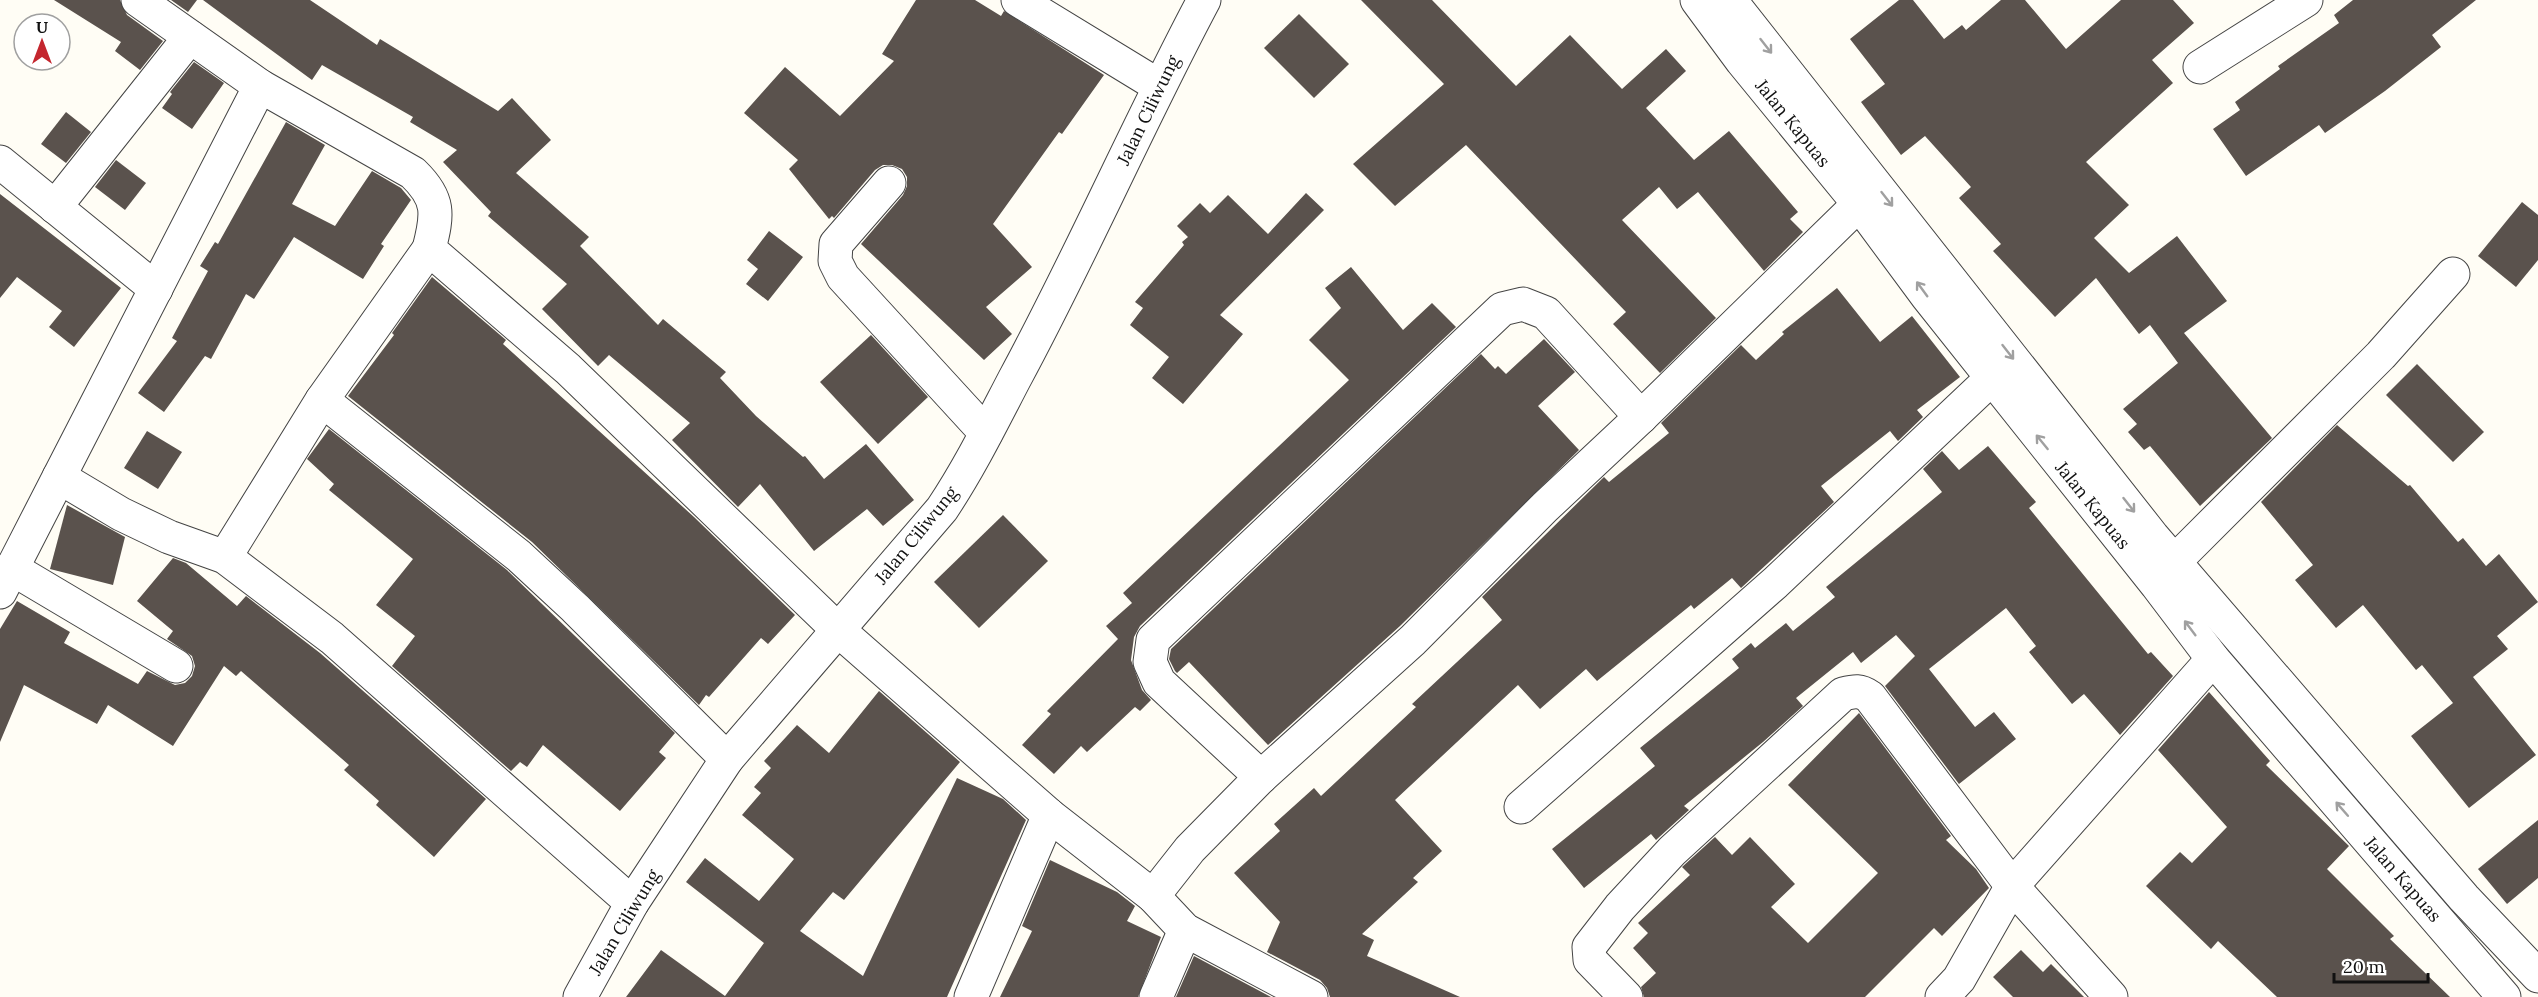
<svg xmlns="http://www.w3.org/2000/svg" width="2538" height="997" viewBox="0 0 2538 997" font-family="Lora,serif">
  <style>
    .building { fill: #5a524d }
    .lines { fill: none; stroke-linecap: round; stroke-linejoin: round }
    .minor-casing { stroke: #444; stroke-width: 35 }
    .minor { stroke: #fff; stroke-width: 33 }
    .oneway { stroke: #a0a0a0 }
    .labels { text-anchor: middle; dominant-baseline: central; stroke-width: 6; stroke-linejoin: round; paint-order: stroke }
    .street-label { font-size: 18px; fill: #111; stroke: #fff }
  </style>
  <rect width="100%" height="100%" fill="#fffdf5"/>
  <g class="building">
    <polygon points="54,0 120,0 127,15 163,41 140,70 115,51 121,42"/>
    <polygon points="171,0 197,0 188,12"/>
    <polygon points="203,0 310,0 377,45 380,39 498,111 512,98 551,140 516,173 589,237 580,246 658,325 663,319 726,372 720,378 756,416 803,457 805,456 824,479 866,444 914,500 883,526 867,509 814,551 760,484 738,507 672,440 690,423 609,355 598,366 542,309 567,284 488,216 491,212 443,162 457,150 410,122 413,117 322,65 312,80"/>
    <polygon points="916,0 975,0 1001,16 1004,11 1104,75 1062,134 1059,132 993,224 1032,267 986,307 1012,334 984,360 861,244 903,195 907,186 907,177 902,169 892,165 883,165 875,170 834,218 832,216 829,219 789,169 798,160 744,113 785,67 840,116 894,61 882,54"/>
    <polygon points="1361,0 1432,0 1516,86 1570,35 1622,89 1666,49 1686,71 1646,108 1694,160 1729,131 1798,212 1790,219 1803,232 1764,271 1698,192 1677,209 1659,187 1622,220 1716,318 1660,373 1613,324 1626,312 1466,145 1395,206 1353,164 1444,84"/>
    <polygon points="1899,0 1913,0 1944,39 1962,25 1966,30 2001,0 2025,0 2066,49 2121,0 2173,0 2194,23 2152,60 2173,83 2086,162 2129,205 2094,238 2129,273 2177,236 2227,301 2184,333 2272,438 2200,506 2150,446 2144,450 2128,432 2137,424 2123,409 2178,363 2150,325 2139,334 2096,278 2055,317 1993,251 2001,244 1959,198 1971,187 1925,136 1901,155 1861,102 1885,84 1850,39"/>
    <polygon points="2353,0 2476,0 2432,35 2441,47 2385,91 2325,133 2319,125 2246,176 2213,129 2240,110 2235,102 2280,69 2278,66 2339,23 2334,15"/>
    <polygon points="1299,14 1349,64 1314,98 1264,48"/>
    <polygon points="194,62 224,83 192,129 162,108 172,94 170,92"/>
    <polygon points="66,112 91,132 66,163 41,144"/>
    <polygon points="286,122 325,145 292,204 335,226 372,171 401,188 411,200 381,244 384,246 363,279 294,237 254,299 246,294 211,359 205,356 164,412 138,393 177,341 172,338 208,271 200,266 215,242 218,244"/>
    <polygon points="116,160 146,183 125,210 95,187"/>
    <polygon points="1306,193 1324,210 1220,315 1243,334 1183,404 1152,378 1169,357 1130,325 1143,308 1135,302 1184,245 1182,242 1188,237 1177,226 1200,203 1210,213 1228,195 1268,234"/>
    <polygon points="0,194 121,288 74,347 49,327 62,311 17,277 0,298"/>
    <polygon points="2522,202 2538,215 2538,260 2516,287 2478,256"/>
    <polygon points="769,231 803,257 768,301 746,284 758,269 747,260"/>
    <polygon points="1351,267 1403,330 1432,303 1456,327 1140,626 1134,637 1131,660 1142,690 1151,700 1140,711 1135,707 1087,752 1081,746 1054,774 1022,745 1051,714 1047,711 1118,639 1106,626 1132,603 1123,593 1349,380 1309,340 1341,308 1325,288"/>
    <polygon points="432,277 506,340 503,344 694,517 795,615 768,644 761,638 709,697 706,695 699,705 532,542 348,396 394,335 392,333"/>
    <polygon points="1837,288 1880,342 1912,316 1960,377 1917,410 1923,417 1898,441 1890,431 1821,486 1834,502 1741,588 1732,578 1694,609 1691,605 1597,681 1586,669 1540,709 1518,685 1395,800 1442,851 1413,878 1418,882 1362,934 1374,940 1367,956 1460,997 1330,997 1327,988 1320,980 1267,952 1280,922 1234,873 1280,831 1274,824 1314,788 1321,796 1416,707 1412,704 1502,620 1482,597 1604,477 1609,482 1669,433 1661,423 1741,345 1756,360 1784,334 1782,332"/>
    <polygon points="871,335 928,397 878,444 820,382"/>
    <polygon points="1544,339 1575,372 1538,406 1579,450 1400,626 1268,745 1189,662 1177,673 1175,671 1169,659 1171,649 1481,354 1495,369 1498,366 1506,374"/>
    <polygon points="2417,364 2484,432 2453,462 2386,395"/>
    <polygon points="2337,425 2408,486 2410,485 2458,542 2463,538 2486,566 2499,554 2538,602 2497,636 2508,649 2473,677 2536,755 2469,808 2411,736 2453,703 2422,665 2416,670 2363,605 2336,628 2295,580 2313,565 2261,502"/>
    <polygon points="329,429 507,570 675,733 659,752 666,758 620,811 543,745 527,767 520,762 511,771 392,666 415,636 376,605 413,559 329,490 334,484 307,459"/>
    <polygon points="147,431 182,452 158,489 124,468"/>
    <polygon points="1988,446 2036,502 2029,508 2148,654 2151,652 2173,676 2120,735 2084,694 2072,704 2029,652 2036,646 2006,608 1929,669 1975,727 1994,712 2016,739 1959,784 1885,686 1915,656 1896,635 1861,663 1853,652 1796,698 1803,706 1763,742 1684,806 1689,810 1656,840 1651,834 1584,888 1552,849 1655,766 1640,748 1739,668 1732,659 1751,643 1755,648 1786,623 1793,631 1835,597 1826,587 1942,492 1923,469 1942,451 1959,470"/>
    <polygon points="67,505 125,537 113,585 50,569"/>
    <polygon points="1003,515 1048,561 979,628 934,582"/>
    <polygon points="173,558 186,563 237,606 246,596 320,653 486,799 434,857 376,805 379,801 344,770 349,765 241,671 236,676 224,666 173,746 108,705 97,724 24,685 0,742 0,629 17,601 70,632 64,643 138,684 147,671 175,685 185,683 192,676 195,666 192,656 167,639 173,631 137,601"/>
    <polygon points="879,691 960,762 844,900 833,892 800,931 863,976 957,778 1003,799 1026,820 947,997 626,997 661,950 725,996 764,943 686,882 705,858 759,901 794,859 742,815 761,793 754,787 771,768 764,761 797,725 829,753"/>
    <polygon points="2209,692 2270,761 2266,765 2349,846 2327,869 2394,936 2390,939 2450,997 2277,997 2218,941 2211,949 2146,886 2180,852 2192,863 2227,827 2158,750"/>
    <polygon points="1859,713 1951,836 1946,840 1976,869 1989,888 1942,936 1934,928 1865,997 1644,997 1641,987 1656,973 1633,948 1648,933 1638,923 1690,875 1682,867 1715,837 1732,855 1750,837 1795,884 1771,907 1808,943 1878,873 1788,785"/>
    <polygon points="2538,820 2538,878 2507,904 2478,869"/>
    <polygon points="1050,860 1117,892 1135,906 1127,921 1161,937 1138,997 1000,997 1032,931 1022,926"/>
    <polygon points="2021,950 2043,972 2051,964 2084,997 2013,997 1993,977"/>
    <polygon points="1194,956 1271,997 1176,997"/>
  </g>
  <g class="lines">
    <defs>
      <g id="minor">
        <path d="M 138,0 L 260,86 L 413,173 C 440,199 438,214 429,249 L 568,369 L 837,629 L 1049,815 L 1153,896 L 1185,930 L 1311,997"/>
        <polyline points="1018,0 1159,86"/>
        <polyline points="1697,0 1742,61 1859,204 1927,296 2157,585 2213,659 2504,997"/>
        <polyline points="1730,0 2153,537 2464,898 2538,976"/>
        <polyline points="2200,67 2306,0"/>
        <polyline points="260,86 59,477 121,514 169,537 225,557 332,638 632,903"/>
        <polyline points="0,162 156,289"/>
        <polyline points="889,183 836,244 835,261 843,277 986,433"/>
        <polyline points="55,207 190,37"/>
        <polyline points="322,400 519,556 575,608 727,759"/>
        <polyline points="225,557 322,400 429,249"/>
        <polyline points="2174,562 2381,355 2453,274"/>
        <polyline points="11,568 176,666"/>
        <polyline points="0,592 59,477"/>
        <polyline points="1261,777 1159,682 1150,662 1153,640 1502,309 1523,304 1546,313 1641,417"/>
        <polyline points="1521,807 1775,583 1991,379"/>
        <polyline points="1153,896 1190,849 1261,777 1413,640 1545,507 1641,417 1859,204"/>
        <path d="M 580,997 L 632,903 L 727,759 L 942,509 C 970,467 992,422 1015,378 C 1082,254 1138,124 1204,0"/>
        <polyline points="971,997 1049,815"/>
        <polyline points="1156,997 1185,930"/>
        <path d="M 1626,997 L 1590,960 L 1589,947 L 1620,907 L 1672,851 L 1843,694 C 1855,691 1860,690 1870,697 L 2012,886 L 2111,997"/>
        <polyline points="1942,997 1959,979 2012,886 2213,659"/>
      </g>
    </defs>
    <use href="#minor" class="minor-casing"/>
    <use href="#minor" class="minor"/>
  </g>
  <defs><path id="oneway-shaft" d="M-6 0H5M1.5-3L5.5 0L1.5 3" fill="none" stroke-width="1.6" stroke-linecap="round" stroke-linejoin="round" transform="scale(1.5)"/></defs>
  <g class="oneway">
    <use href="#oneway-shaft" transform="translate(1766 46) rotate(52)"/>
    <use href="#oneway-shaft" transform="translate(1887 199) rotate(52)"/>
    <use href="#oneway-shaft" transform="translate(1922 289) rotate(-126)"/>
    <use href="#oneway-shaft" transform="translate(2008 352) rotate(52)"/>
    <use href="#oneway-shaft" transform="translate(2042 442) rotate(-129)"/>
    <use href="#oneway-shaft" transform="translate(2129 505) rotate(52)"/>
    <use href="#oneway-shaft" transform="translate(2190 628) rotate(-127)"/>
    <use href="#oneway-shaft" transform="translate(2342 809) rotate(-131)"/>
  </g>
  <g class="labels">
    <g class="street-label">
      <text transform="translate(1148 110) rotate(-64)">Jalan Ciliwung</text>
      <text transform="translate(1793 123) rotate(51)">Jalan Kapuas</text>
      <text transform="translate(2093 505) rotate(51)">Jalan Kapuas</text>
      <text transform="translate(916 535) rotate(-51)">Jalan Ciliwung</text>
      <text transform="translate(2403 879) rotate(49)">Jalan Kapuas</text>
      <text transform="translate(624 922) rotate(-59)">Jalan Ciliwung</text>
    </g>
  </g>
  <g transform="translate(42 42)"><circle r="28" fill="#ffffff" stroke="#a0a0a0" stroke-width="1.5"/>
  <path d="M0-4.5L10 22L0 15L-10 22Z" fill="#c4262e"/>
  <text y="-9" font-size="16" font-weight="bold" text-anchor="middle" fill="#111111">U</text>
  </g>
  <path d="M2334 973v9h94v-9" fill="none" stroke="#111111" stroke-width="3"/>
  <text x="2343" y="973" font-size="18" fill="#111111" stroke="#ffffff" stroke-width="4.5" paint-order="stroke">20 m</text>
</svg>
